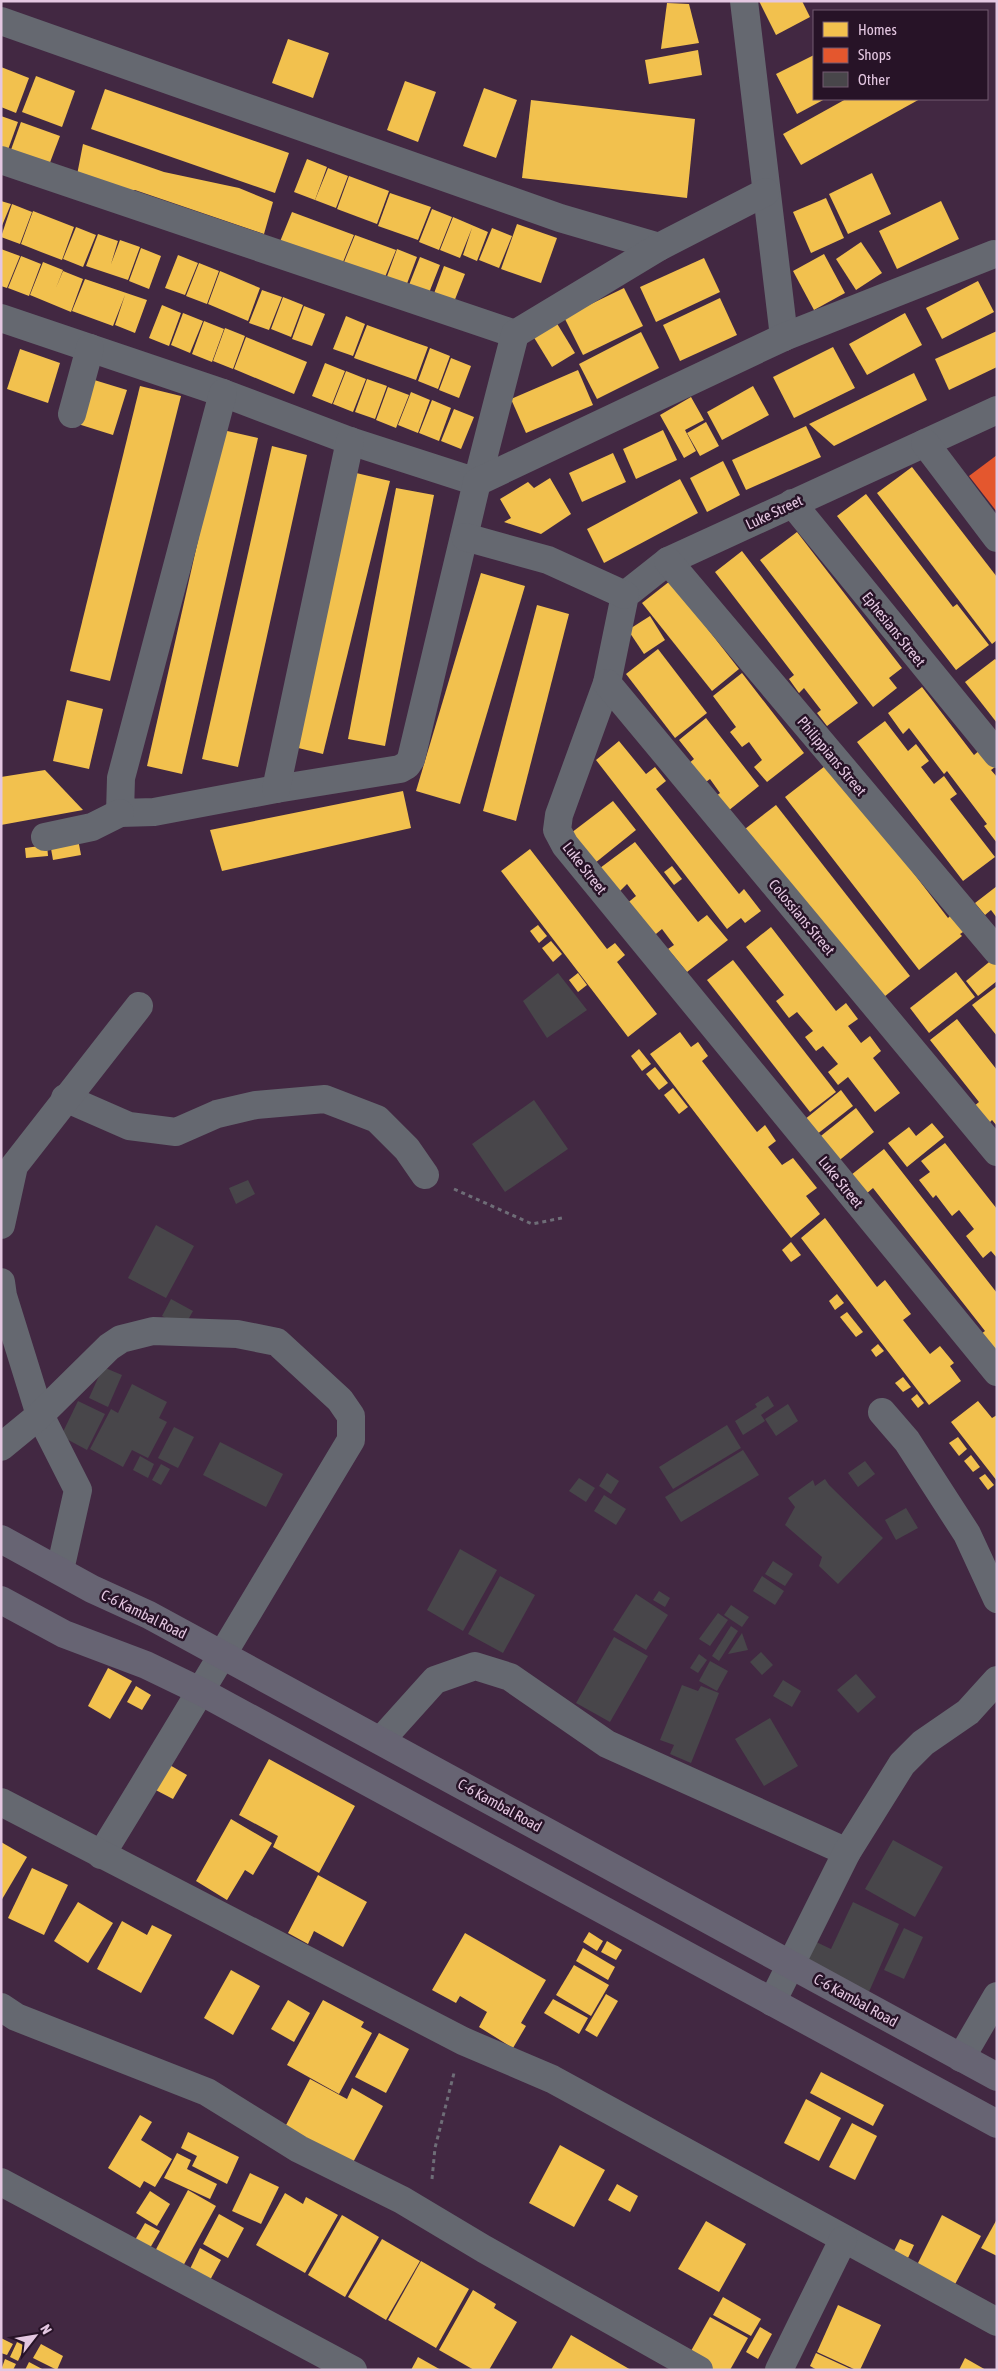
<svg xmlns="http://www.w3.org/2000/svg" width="998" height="2371" viewBox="0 0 998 2371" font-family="'Asap Condensed',sans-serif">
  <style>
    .homes { fill: #f2c14e }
    .shops { fill: #e4572e }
    .building { fill: #48464a }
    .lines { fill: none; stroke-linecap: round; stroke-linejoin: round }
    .path { stroke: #6e6d77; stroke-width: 3; stroke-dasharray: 4 4; stroke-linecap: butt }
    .minor { stroke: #656870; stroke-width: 28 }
    .major { stroke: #676473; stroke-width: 28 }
    .labels { text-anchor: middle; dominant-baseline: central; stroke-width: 5; stroke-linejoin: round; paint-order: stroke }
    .street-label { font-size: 15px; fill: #e4c7e1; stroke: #271327 }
  </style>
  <rect width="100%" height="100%" fill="#422842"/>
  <g class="homes">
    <polygon points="759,1 802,1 810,17 776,35"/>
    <polygon points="667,3 689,4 699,43 661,49"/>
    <polygon points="288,39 329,53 313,98 272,83"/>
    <polygon points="698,50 702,75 649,84 645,60"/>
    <polygon points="814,55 814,99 825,99 797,114 776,74"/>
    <polygon points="1,67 29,78 16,113 1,107"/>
    <polygon points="36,76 75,91 62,127 22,112"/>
    <polygon points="405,81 436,92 418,142 387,130"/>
    <polygon points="484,88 517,100 496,158 463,146"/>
    <polygon points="105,89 289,153 275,193 91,129"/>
    <polygon points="846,99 920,99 801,165 783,134"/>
    <polygon points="531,100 695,119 687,198 522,178"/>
    <polygon points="1,116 18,122 5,158 1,157"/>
    <polygon points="21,122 60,136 46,173 8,158"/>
    <polygon points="83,144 164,172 239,188 273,202 264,234 135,190 114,193 76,180"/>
    <polygon points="307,159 327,167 315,200 294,192"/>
    <polygon points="328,168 348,176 336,208 315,200"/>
    <polygon points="872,173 891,214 848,234 829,194"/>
    <polygon points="349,176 389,191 377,224 337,209"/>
    <polygon points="390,193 431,207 418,240 378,226"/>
    <polygon points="826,198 844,238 811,253 793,212"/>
    <polygon points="1,201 11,204 1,228"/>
    <polygon points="941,201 959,239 897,269 879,231"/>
    <polygon points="12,204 32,212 20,244 1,237"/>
    <polygon points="432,209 452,217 439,250 419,242"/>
    <polygon points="33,211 74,227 62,260 41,252 45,241 41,252 21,244"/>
    <polygon points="292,212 354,235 341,267 300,252 304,240 300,252 279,244"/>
    <polygon points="453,217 488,232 477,261 463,255 472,228 460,258 440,250"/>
    <polygon points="517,224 557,238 541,283 501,269"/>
    <polygon points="76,227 96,235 83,267 63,259"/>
    <polygon points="492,228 512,236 499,268 479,260"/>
    <polygon points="98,234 118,241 111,264 120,240 140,247 128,280 86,266"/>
    <polygon points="355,235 396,250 383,282 342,267"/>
    <polygon points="861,242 882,273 856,290 836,259"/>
    <polygon points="141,248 161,256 149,289 129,281"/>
    <polygon points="1,249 20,256 7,288 1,286"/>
    <polygon points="397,249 417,257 405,289 385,282"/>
    <polygon points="824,254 845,293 814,310 793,271"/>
    <polygon points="178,255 198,263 185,295 165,288"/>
    <polygon points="21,256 41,264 29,296 8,288"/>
    <polygon points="420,257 440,265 427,298 407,290"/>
    <polygon points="704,258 720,292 656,322 640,287"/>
    <polygon points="43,262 63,270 56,288 63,271 83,279 71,312 30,295"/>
    <polygon points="199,263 219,271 207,304 186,296"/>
    <polygon points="444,266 465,274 452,307 432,299"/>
    <polygon points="220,271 260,288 248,321 208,304"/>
    <polygon points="85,279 147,300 135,333 115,325 125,295 113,326 72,311"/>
    <polygon points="978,281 994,312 942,339 926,308"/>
    <polygon points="624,288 643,326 583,355 564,317"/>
    <polygon points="262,290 282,297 269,330 249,323"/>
    <polygon points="283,297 303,305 291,337 271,329"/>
    <polygon points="720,298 737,335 680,361 663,325"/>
    <polygon points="162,305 181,313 169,346 149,338"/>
    <polygon points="304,306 325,314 312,346 292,339"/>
    <polygon points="183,313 203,321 190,353 171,345"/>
    <polygon points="905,313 922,345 867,375 849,344"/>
    <polygon points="346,316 365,324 353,356 333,349"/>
    <polygon points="553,317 575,353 552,367 530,331"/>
    <polygon points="204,321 224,329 212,362 192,354"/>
    <polygon points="367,325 408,340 404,352 408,340 428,347 416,380 354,358"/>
    <polygon points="225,328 245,336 233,369 213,361"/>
    <polygon points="997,331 997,367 949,390 935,359"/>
    <polygon points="641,332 659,368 597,399 579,364"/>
    <polygon points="246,337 307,362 294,394 234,369"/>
    <polygon points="833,347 855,388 794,418 773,377"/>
    <polygon points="430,348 450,356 438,389 418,381"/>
    <polygon points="20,349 60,363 48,403 7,389"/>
    <polygon points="451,358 471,366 459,398 439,390"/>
    <polygon points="325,363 345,371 332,404 312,396"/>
    <polygon points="578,370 593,405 526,433 511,399"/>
    <polygon points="346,371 366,379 353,412 333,404"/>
    <polygon points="914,373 927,400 834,446 809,424"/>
    <polygon points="91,379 127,390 113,435 78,424"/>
    <polygon points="367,379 387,386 375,419 355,412"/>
    <polygon points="140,386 181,396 110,681 70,671"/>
    <polygon points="753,386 769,415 722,440 707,412"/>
    <polygon points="388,387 409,395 396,428 376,420"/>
    <polygon points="411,392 430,400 418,433 398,425"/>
    <polygon points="691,397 704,420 685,430 696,451 684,458 660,415"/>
    <polygon points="432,400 451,408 439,441 419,433"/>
    <polygon points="454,409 474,417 461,449 441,441"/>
    <polygon points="706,422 719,446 700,456 687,433"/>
    <polygon points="806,426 821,457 746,490 732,460"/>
    <polygon points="223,430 258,438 182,774 147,766"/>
    <polygon points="663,430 677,460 636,479 623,449"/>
    <polygon points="272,446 307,455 238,767 202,759"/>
    <polygon points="613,453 626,482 582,502 569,473"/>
    <polygon points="723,461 740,495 707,512 690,478"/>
    <polygon points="912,467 997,577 997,640 992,644 877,493"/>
    <polygon points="352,472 390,481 323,754 286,745"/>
    <polygon points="550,478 571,514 541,534 504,522 511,518 500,499 528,482 534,488"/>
    <polygon points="680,479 698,513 604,563 587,529"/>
    <polygon points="396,488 434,495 385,746 348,739"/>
    <polygon points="866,494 953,607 957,604 989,645 956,670 837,516"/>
    <polygon points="797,532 902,668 889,678 897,688 873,707 760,560"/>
    <polygon points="742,551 858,703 827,726 817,713 821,710 804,688 799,693 789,679 794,675 715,572"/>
    <polygon points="481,573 525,586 460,804 416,791"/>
    <polygon points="670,581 739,669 712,691 642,603"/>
    <polygon points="537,605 569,614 516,821 483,811"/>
    <polygon points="650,616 665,640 644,654 628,630"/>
    <polygon points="658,649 707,713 675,738 626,674"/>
    <polygon points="995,659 997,661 997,723 965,682"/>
    <polygon points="742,673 804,753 767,782 754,767 762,760 749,742 742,747 730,732 736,727 713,696"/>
    <polygon points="922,687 974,755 981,749 995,767 991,770 997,777 997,843 984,826 987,824 947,771 944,774 909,728 903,734 888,713"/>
    <polygon points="67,700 103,709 89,769 53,761"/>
    <polygon points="706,718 759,786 728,811 716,796 720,793 710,779 703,784 688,764 694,759 679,740"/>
    <polygon points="885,721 908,751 916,744 929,761 921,767 934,784 944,776 957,794 950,799 995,857 963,881 857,742"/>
    <polygon points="619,741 646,774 655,767 666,781 656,789 739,894 744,889 761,911 745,923 741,918 727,929 596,760"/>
    <polygon points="829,763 948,918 953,913 966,930 960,934 962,936 919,970 785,797"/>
    <polygon points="45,770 83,810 1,825 1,777"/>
    <polygon points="403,791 411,828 222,871 210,830"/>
    <polygon points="613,801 636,830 595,863 571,833"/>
    <polygon points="776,805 910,976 879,1001 745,829"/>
    <polygon points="78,839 81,855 53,860 50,843"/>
    <polygon points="635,842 698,922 707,915 728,940 687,972 668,949 674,945 662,929 651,938 625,905 636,896 627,884 619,892 600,868"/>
    <polygon points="47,845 48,856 26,858 25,848"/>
    <polygon points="530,849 607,949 615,943 625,955 617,962 657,1014 628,1037 501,871"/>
    <polygon points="672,866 682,879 674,885 664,872"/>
    <polygon points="997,886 997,918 991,910 985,915 975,903"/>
    <polygon points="538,925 547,936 539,943 530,931"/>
    <polygon points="771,927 836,1011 846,1003 858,1019 848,1026 861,1043 870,1036 881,1051 873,1058 900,1093 875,1112 848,1077 838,1085 828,1072 838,1064 823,1046 816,1051 805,1037 813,1031 797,1012 789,1018 776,1001 784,995 746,947"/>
    <polygon points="551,941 562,954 553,962 542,948"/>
    <polygon points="994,958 997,962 997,981 978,996 966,981"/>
    <polygon points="733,960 836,1092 810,1112 707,980"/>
    <polygon points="956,972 975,997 929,1033 910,1008"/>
    <polygon points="578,973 587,985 578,992 569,980"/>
    <polygon points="997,986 997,1036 972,1005"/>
    <polygon points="957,1019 997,1070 997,1126 992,1120 987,1125 973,1107 979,1102 930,1040"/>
    <polygon points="680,1032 691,1047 698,1042 708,1056 702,1061 757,1132 765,1125 776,1141 768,1147 782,1165 793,1158 817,1188 806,1196 820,1214 791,1238 650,1054"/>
    <polygon points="639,1049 651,1064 642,1071 631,1056"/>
    <polygon points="655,1067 668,1083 659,1090 646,1074"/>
    <polygon points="673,1088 688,1107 679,1114 664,1095"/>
    <polygon points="841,1090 853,1106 816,1135 804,1120"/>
    <polygon points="856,1108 874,1132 836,1163 817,1139"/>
    <polygon points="932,1123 944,1137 907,1167 888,1143 909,1127 916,1136"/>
    <polygon points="945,1143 997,1209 997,1258 991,1251 983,1258 966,1236 974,1229 959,1210 952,1216 936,1195 933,1198 919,1180 930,1172 921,1161"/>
    <polygon points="884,1149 997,1293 997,1362 977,1337 985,1331 873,1188 866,1194 851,1175"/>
    <polygon points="825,1218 877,1287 885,1280 911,1314 903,1320 930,1354 940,1346 954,1363 950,1366 961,1381 929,1405 801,1238"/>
    <polygon points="791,1242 801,1255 791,1262 782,1250"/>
    <polygon points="837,1294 844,1303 835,1310 829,1301"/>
    <polygon points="847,1312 863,1332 856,1337 840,1317"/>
    <polygon points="878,1344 884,1351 876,1357 871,1350"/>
    <polygon points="903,1377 911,1387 903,1392 895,1383"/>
    <polygon points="917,1394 924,1403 918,1408 911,1399"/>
    <polygon points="978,1401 992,1418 997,1415 997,1481 951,1422"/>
    <polygon points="958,1437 967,1449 959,1456 949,1443"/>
    <polygon points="971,1455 980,1467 973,1472 964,1461"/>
    <polygon points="985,1474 994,1485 988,1490 979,1478"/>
    <polygon points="108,1668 132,1681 110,1719 88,1706"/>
    <polygon points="136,1686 151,1695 142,1710 127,1702"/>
    <polygon points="269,1759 355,1806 319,1873 273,1847 278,1836 239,1815"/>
    <polygon points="161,1760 187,1775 173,1799 148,1786"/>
    <polygon points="231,1819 272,1843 253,1875 245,1870 227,1900 196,1881"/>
    <polygon points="1,1842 27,1857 1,1901"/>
    <polygon points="32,1868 68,1885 44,1935 8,1918"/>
    <polygon points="318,1875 367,1902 343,1947 314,1931 308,1944 288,1933"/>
    <polygon points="78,1902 113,1923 88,1963 54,1941"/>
    <polygon points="122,1921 147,1935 152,1925 172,1935 141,1993 97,1969"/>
    <polygon points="589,1932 603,1941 597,1951 583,1942"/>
    <polygon points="465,1933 546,1980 521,2023 526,2026 513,2048 479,2027 487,2012 460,1996 456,2003 432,1990"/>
    <polygon points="607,1941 622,1950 616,1960 601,1952"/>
    <polygon points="583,1948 615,1967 608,1980 576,1961"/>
    <polygon points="574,1965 609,1985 591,2016 556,1995"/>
    <polygon points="231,1970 260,1986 233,2035 204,2018"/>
    <polygon points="606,1994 618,2001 597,2037 585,2030"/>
    <polygon points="553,1999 588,2018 579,2034 544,2013"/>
    <polygon points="288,2000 310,2013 294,2042 271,2029"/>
    <polygon points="323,2000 364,2022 361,2027 372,2033 339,2094 287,2065"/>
    <polygon points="379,2033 409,2049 386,2093 355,2077"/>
    <polygon points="821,2072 884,2105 873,2126 810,2093"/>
    <polygon points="310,2079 347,2099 352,2088 383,2106 349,2170 285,2127"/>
    <polygon points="806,2099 841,2118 819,2161 784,2143"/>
    <polygon points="140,2115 152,2122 141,2140 172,2159 155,2187 144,2181 140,2188 108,2168"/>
    <polygon points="852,2123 877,2136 855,2180 829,2167"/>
    <polygon points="188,2132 239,2157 227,2184 192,2166 197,2156 181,2148"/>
    <polygon points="560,2145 605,2170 574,2227 529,2203"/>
    <polygon points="177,2153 191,2160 187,2169 217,2184 210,2199 164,2178"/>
    <polygon points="250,2173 279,2187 261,2224 232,2211"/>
    <polygon points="617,2184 638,2196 630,2212 608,2200"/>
    <polygon points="188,2190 216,2206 182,2268 154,2253"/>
    <polygon points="150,2191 170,2204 157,2226 136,2213"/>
    <polygon points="285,2193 303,2204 306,2197 338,2215 305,2273 256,2245"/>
    <polygon points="219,2214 244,2228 228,2258 203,2244"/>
    <polygon points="342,2215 379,2237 345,2297 308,2275"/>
    <polygon points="942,2215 981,2236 953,2288 915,2269"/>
    <polygon points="997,2219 997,2256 981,2248"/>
    <polygon points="706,2221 746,2244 719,2292 678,2269"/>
    <polygon points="145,2223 160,2231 150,2248 135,2240"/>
    <polygon points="382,2239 420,2261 386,2320 348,2297"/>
    <polygon points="900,2239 914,2245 908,2258 894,2251"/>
    <polygon points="200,2248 221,2260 209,2282 189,2271"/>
    <polygon points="421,2261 469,2289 436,2348 388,2320"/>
    <polygon points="473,2290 496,2304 494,2308 517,2322 489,2370 474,2370 439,2350"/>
    <polygon points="723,2297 761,2319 751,2336 713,2315"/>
    <polygon points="838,2305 881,2325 860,2370 856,2370 817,2352"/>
    <polygon points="710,2317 748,2338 730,2370 707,2370 687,2358"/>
    <polygon points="760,2327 772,2334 758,2359 746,2352"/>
    <polygon points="571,2335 631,2370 551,2370"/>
    <polygon points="1,2338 13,2344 7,2355 1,2353"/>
    <polygon points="17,2342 25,2346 18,2361 10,2357"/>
    <polygon points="41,2344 63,2356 57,2370 33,2358"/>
    <polygon points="816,2353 853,2370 817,2370 810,2366"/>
    <polygon points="418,2357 441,2370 411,2370"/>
    <polygon points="965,2358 986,2370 959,2370"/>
    <polygon points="5,2359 16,2364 13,2370 1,2370"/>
    <polygon points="29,2362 44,2370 25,2370"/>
  </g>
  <polygon class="shops" points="997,455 997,512 969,476"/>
  <g class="building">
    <polygon points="558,973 587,1010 547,1038 523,1001"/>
    <polygon points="534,1100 568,1149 505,1192 472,1144"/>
    <polygon points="248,1180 255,1194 236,1204 229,1188"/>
    <polygon points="156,1225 194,1246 166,1298 128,1278"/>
    <polygon points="171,1299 193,1311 184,1327 162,1316"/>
    <polygon points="103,1367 122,1375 108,1407 89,1398"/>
    <polygon points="132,1384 167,1402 159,1418 167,1422 148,1458 132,1450 123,1467 90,1449 111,1409 118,1413"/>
    <polygon points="768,1396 774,1406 761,1415 765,1421 743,1435 735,1421 757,1407 755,1404"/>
    <polygon points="78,1401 105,1414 87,1450 61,1436"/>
    <polygon points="788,1404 798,1421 776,1436 765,1419"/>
    <polygon points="727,1425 741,1448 673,1489 659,1467"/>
    <polygon points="174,1427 194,1437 178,1468 158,1458"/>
    <polygon points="220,1442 283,1474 266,1507 203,1475"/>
    <polygon points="743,1450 759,1475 681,1522 665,1497"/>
    <polygon points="140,1456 154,1464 148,1478 133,1470"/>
    <polygon points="865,1461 875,1474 858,1487 848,1473"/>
    <polygon points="161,1464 170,1469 161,1485 152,1480"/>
    <polygon points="607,1473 619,1481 611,1494 599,1486"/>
    <polygon points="579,1478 595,1488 586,1502 569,1491"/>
    <polygon points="825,1479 829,1485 883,1538 838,1584 819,1566 822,1557 785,1525 795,1507 788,1498 813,1480 815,1486"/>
    <polygon points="604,1495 626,1509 616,1525 594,1511"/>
    <polygon points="906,1508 918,1528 896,1540 885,1520"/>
    <polygon points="460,1549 497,1570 463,1631 427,1610"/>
    <polygon points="773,1561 793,1574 785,1586 765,1574"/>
    <polygon points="500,1576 535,1595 503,1653 468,1634"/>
    <polygon points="762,1576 784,1591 775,1605 753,1591"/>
    <polygon points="659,1591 670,1598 665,1607 653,1600"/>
    <polygon points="636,1594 668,1615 646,1650 613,1630"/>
    <polygon points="731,1605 749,1617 742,1627 724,1615"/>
    <polygon points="718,1613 728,1620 710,1646 699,1639"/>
    <polygon points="731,1626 738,1631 719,1661 712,1656"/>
    <polygon points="742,1633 748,1650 728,1654"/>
    <polygon points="614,1637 648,1656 610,1722 576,1703"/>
    <polygon points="761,1652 773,1665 762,1675 750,1662"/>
    <polygon points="699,1654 707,1660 698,1673 690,1668"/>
    <polygon points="710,1661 728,1671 717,1691 699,1681"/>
    <polygon points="856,1674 876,1697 858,1713 837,1690"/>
    <polygon points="783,1680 801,1691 792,1707 773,1696"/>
    <polygon points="682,1685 698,1691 701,1686 719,1693 691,1763 670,1754 674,1745 660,1740"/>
    <polygon points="770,1718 798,1766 764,1786 735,1739"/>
    <polygon points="893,1840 943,1867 915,1917 865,1889"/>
    <polygon points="853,1902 899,1924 868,1994 801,1963 812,1940 831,1949"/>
    <polygon points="904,1928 923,1937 904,1979 884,1970"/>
  </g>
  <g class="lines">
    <g class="path">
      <polyline points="454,1189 532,1224 562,1218"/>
      <polyline points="432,2179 435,2148 454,2073"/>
    </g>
    <g class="minor">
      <polyline points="744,1 784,337"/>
      <polyline points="1,21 560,218 659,247"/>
      <polyline points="1,160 515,334"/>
      <polyline points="1,318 223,393 350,441 477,482 515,334 659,247 766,192"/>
      <polyline points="223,393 121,778 120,813 154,812 276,789 400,769 407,765 411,759 477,482 784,337 994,254"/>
      <polyline points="997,410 668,561 625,595 607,683 559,815 557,830 565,845 997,1372"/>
      <polyline points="72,414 90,348"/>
      <polyline points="925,443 997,538"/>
      <polyline points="792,503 997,754"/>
      <polyline points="465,537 548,560 625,595"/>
      <polyline points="668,561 997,951"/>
      <polyline points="607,683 997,1152"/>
      <polyline points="276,789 350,441"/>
      <polyline points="45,837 92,827 120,813"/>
      <polyline points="65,1098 129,1126 176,1132 217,1114 256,1105 325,1099 377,1119 407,1149 425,1175"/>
      <polyline points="1,1225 14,1166 139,1006"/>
      <polyline points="1,1282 3,1296 40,1415 78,1490 60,1570"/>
      <polyline points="882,1412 907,1441 967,1534 997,1599"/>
      <path d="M 1,1447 L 40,1415 L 109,1347 L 121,1339 L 153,1331 L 237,1334 L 277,1342 L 340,1400 L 351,1416 L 351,1440 C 268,1578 186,1717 101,1855"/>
      <polyline points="381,1740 435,1680 475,1666 510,1677 607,1744 847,1852"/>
      <polyline points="1,1802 463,2041 552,2079 997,2322"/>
      <polyline points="772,2002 847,1852 902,1764 923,1743 968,1712 997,1680"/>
      <polyline points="1,2007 16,2017 207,2092 299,2149 402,2200 484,2249 699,2370"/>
      <polyline points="961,2058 997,1996"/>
      <polyline points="1,2182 353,2370"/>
      <polyline points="779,2370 843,2240"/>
    </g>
    <g class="major">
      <polyline points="1,1539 92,1589 149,1615 997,2077"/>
      <polyline points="1,1600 64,1634 146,1665 202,1692 997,2124"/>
    </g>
  </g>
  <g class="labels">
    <g class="street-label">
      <text transform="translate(774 512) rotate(-25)">Luke Street</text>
      <text transform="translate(894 629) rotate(51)">Ephesians Street</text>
      <text transform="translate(832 756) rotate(50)">Philippians Street</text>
      <text transform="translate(585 868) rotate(52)">Luke Street</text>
      <text transform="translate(802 917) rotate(50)">Colossians Street</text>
      <text transform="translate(841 1182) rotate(51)">Luke Street</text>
      <text transform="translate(144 1614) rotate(26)">C-6 Kambal Road</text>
      <text transform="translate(500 1805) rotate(29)">C-6 Kambal Road</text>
      <text transform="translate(856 2000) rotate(29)">C-6 Kambal Road</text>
    </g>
  </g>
  <rect width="998" height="2371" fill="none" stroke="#e4c7e1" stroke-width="5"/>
  <rect x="813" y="10" width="175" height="90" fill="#271327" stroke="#735b71"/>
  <rect x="823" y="22" width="25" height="15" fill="#f2c14e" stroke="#735b71"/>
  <text x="858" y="35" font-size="15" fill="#e4c7e1">Homes</text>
  <rect x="823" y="48" width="25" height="15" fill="#e4572e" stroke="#735b71"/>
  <text x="858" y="60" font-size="15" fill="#e4c7e1">Shops</text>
  <rect x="823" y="72" width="25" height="15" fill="#48464a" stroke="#735b71"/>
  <text x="858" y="85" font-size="15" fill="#e4c7e1">Other</text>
  <g transform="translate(35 2336) rotate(59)" stroke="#271327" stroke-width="4" paint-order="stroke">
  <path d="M0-4L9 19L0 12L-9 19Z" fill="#e4c7e1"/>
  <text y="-8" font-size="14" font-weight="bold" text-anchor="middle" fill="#e4c7e1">N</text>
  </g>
</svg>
